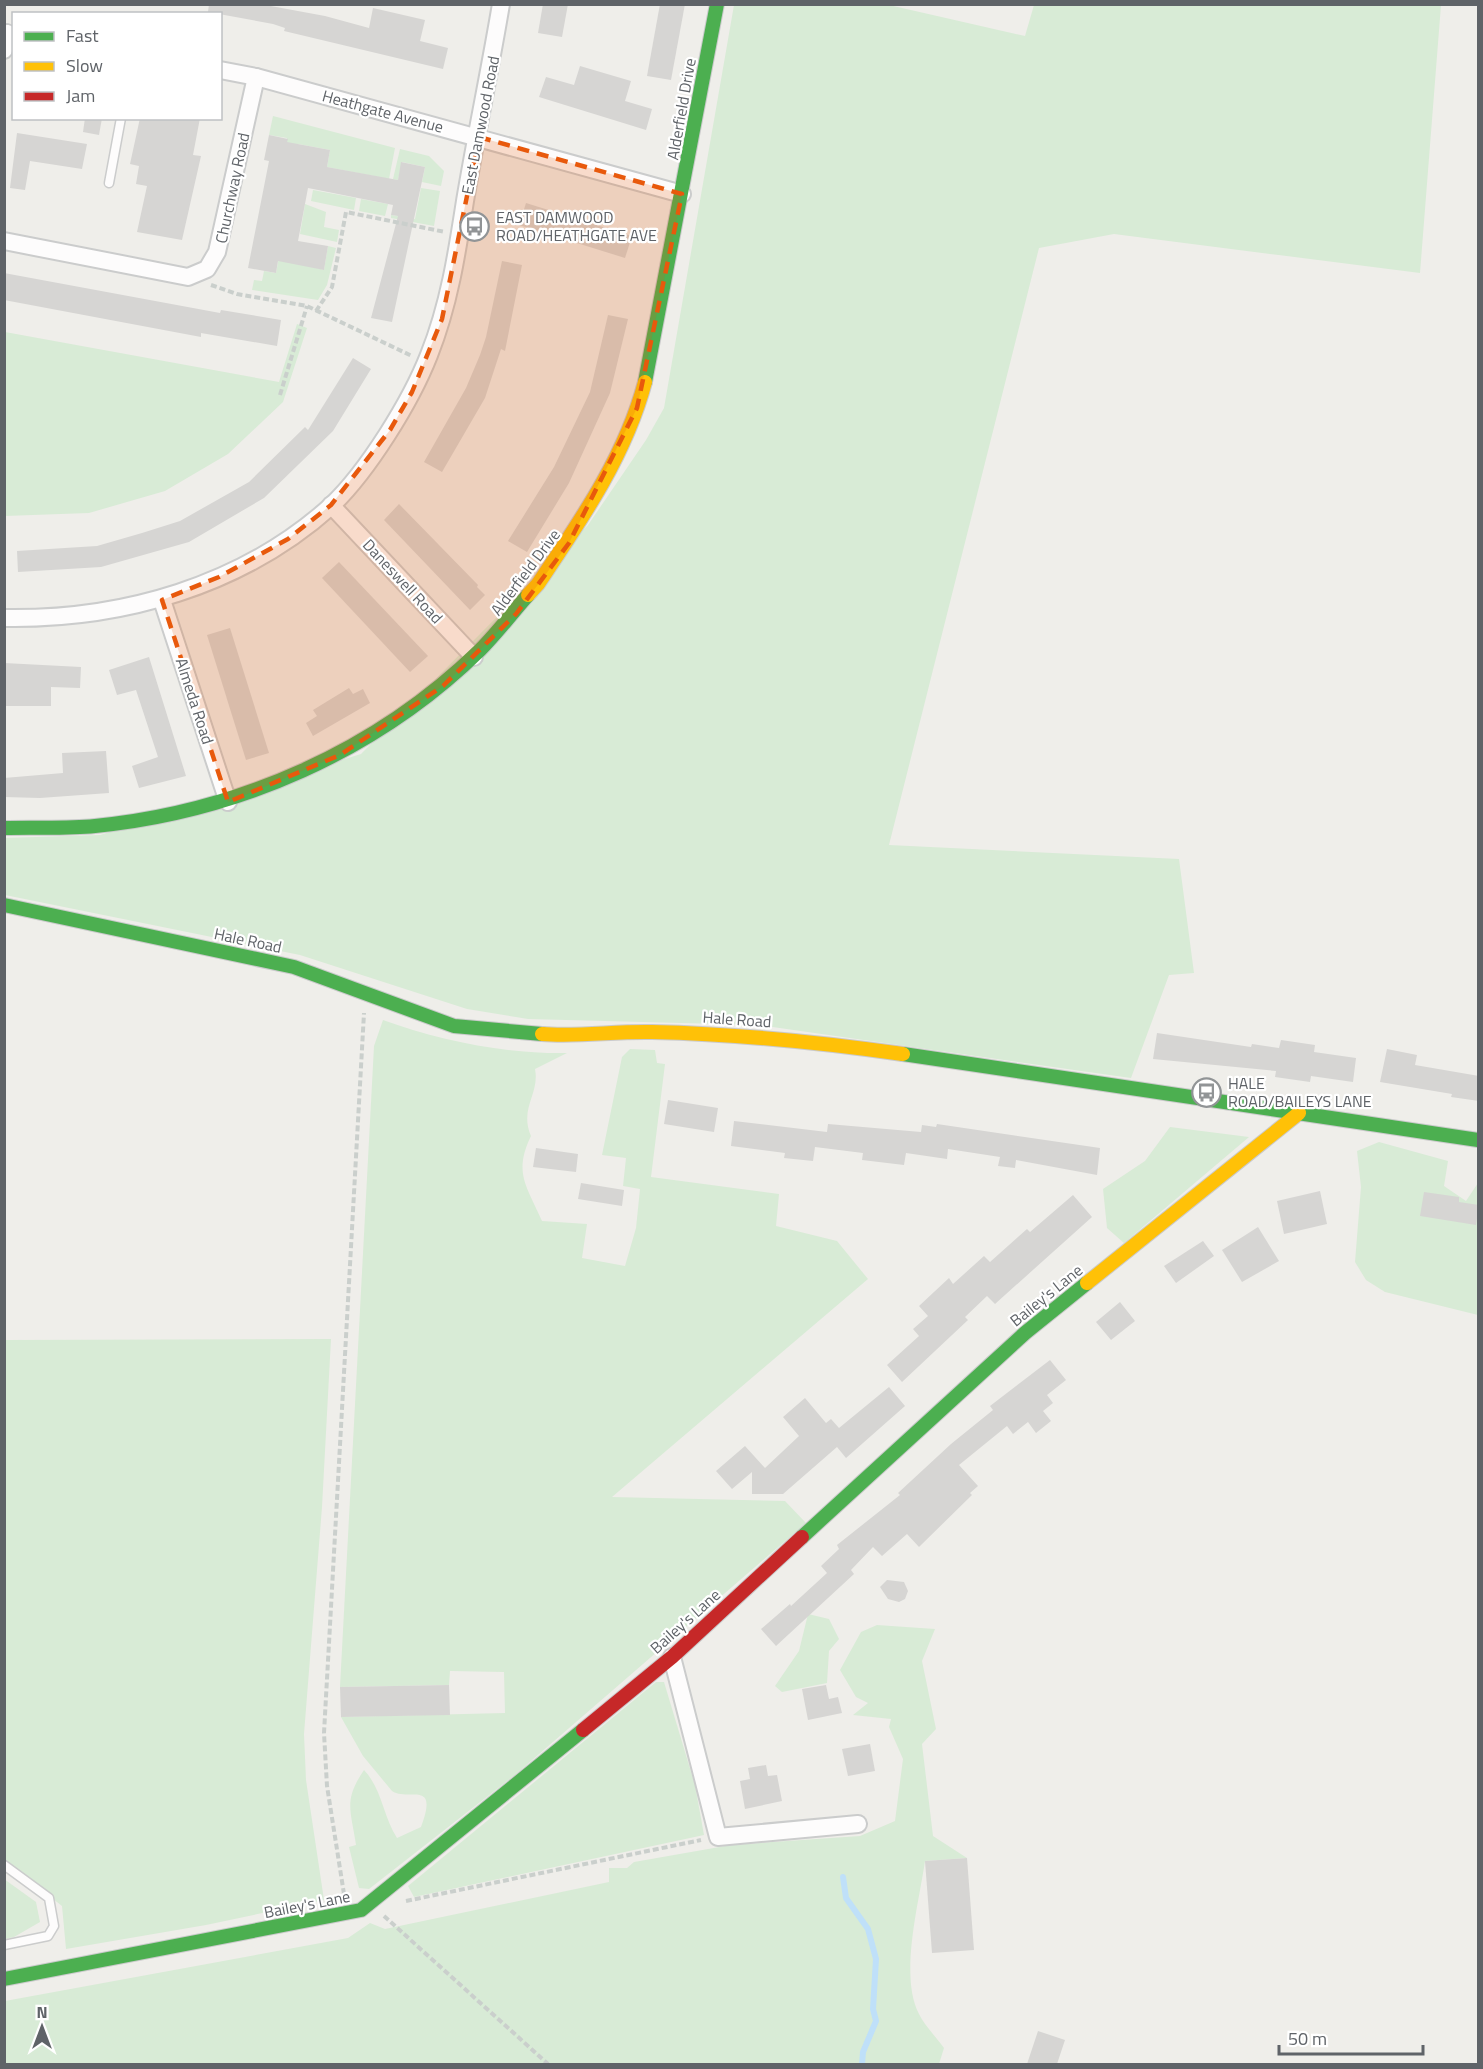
<svg xmlns="http://www.w3.org/2000/svg" width="1483" height="2069" viewBox="0 0 1483 2069" font-family="'Titillium Web',sans-serif">
  <style>
    .green { fill: #d8ebd6 }
    .lines { fill: none; stroke-linecap: round; stroke-linejoin: round }
    .stream { stroke: #bfe0f9; stroke-width: 6 }
    .building { fill: #d6d5d3 }
    .lane-casing { stroke: #cbcccc; stroke-width: 11 }
    .street-casing { stroke: #cbcccc; stroke-width: 20 }
    .fast-casing { stroke: #cacacb; stroke-width: 16 }
    .slow-casing { stroke: #cacacb; stroke-width: 16 }
    .jam-casing { stroke: #cacacb; stroke-width: 16 }
    .path { stroke: #cacfcc; stroke-width: 4; stroke-dasharray: 6 3; stroke-linecap: butt }
    .lane { stroke: #fdfcfc; stroke-width: 8 }
    .street { stroke: #fdfcfc; stroke-width: 16 }
    .fast { stroke: #4caf50; stroke-width: 14 }
    .slow { stroke: #ffc107; stroke-width: 14 }
    .jam { stroke: #c62828; stroke-width: 14 }
    .marked { fill: #e8590c; fill-opacity: 0.2; stroke: #e8590c; stroke-width: 4.5; stroke-dasharray: 12 8; stroke-linejoin: round }
    .labels { text-anchor: middle; dominant-baseline: central; stroke-width: 4.5; stroke-linejoin: round; paint-order: stroke }
    .street-label { font-size: 16px; fill: #5f6368; stroke: #fff }
    .poi-label { font-size: 16px; fill: #5f6368; stroke: #fff; text-anchor: start }
  </style>
  <rect width="100%" height="100%" fill="#efeeea"/>
  <g class="green">
    <polygon points="734,5 889,5 1025,36 1034,5 1441,5 1420,273 1114,234 1039,248 889,845 1179,859 1194,973 1169,975 1131,1078 758,1025 528,1019 467,1009 300,955 5,895 4,838 100,835 361,754 588,525 646,440 664,408"/>
    <polygon points="273,116 395,148 389,179 327,167 330,150 298,144 286,147 287,138 269,135"/>
    <polygon points="400,149 429,156 444,171 441,186 422,182 425,167 402,162 398,180 393,179"/>
    <polygon points="421,188 440,191 434,226 391,218 391,215 415,219"/>
    <polygon points="313,190 356,198 354,210 311,201"/>
    <polygon points="361,199 388,204 385,216 359,211"/>
    <polygon points="305,204 326,212 324,227 339,230 337,242 300,234"/>
    <polygon points="328,246 336,248 327,285 318,300 252,290 254,280 262,281 264,271 276,273 279,257 324,270"/>
    <polygon points="297,324 307,328 283,402 228,454 165,491 89,513 5,516 5,332 279,382"/>
    <path d="M 383,1020 C 441,1041 505,1054 567,1053 L 535,1069 C 540,1094 519,1108 531,1136 C 513,1173 527,1186 542,1221 L 587,1224 L 582,1258 L 625,1266 L 636,1228 L 640,1189 L 623,1186 L 626,1158 L 602,1155 L 622,1057 L 630,1049 L 655,1050 L 657,1063 L 665,1064 L 651,1177 L 779,1194 L 776,1226 L 837,1241 L 868,1279 L 612,1497 L 785,1501 L 806,1523 L 516,1774 L 369,1889 L 359,1888 L 349,1847 L 356,1845 C 351,1810 343,1801 364,1770 C 382,1789 383,1816 397,1838 L 421,1827 C 439,1779 409,1802 392,1791 L 363,1756 L 341,1717 L 505,1713 L 504,1672 L 450,1671 L 449,1685 L 340,1687 L 374,1046 Z"/>
    <polygon points="1170,1127 1249,1137 1124,1243 1107,1228 1103,1189 1145,1161"/>
    <polygon points="1379,1142 1448,1161 1444,1186 1466,1201 1478,1183 1478,1315 1385,1292 1366,1280 1355,1262 1361,1187 1357,1151"/>
    <polygon points="331,1339 322,1507 304,1734 306,1780 324,1900 206,1925 66,1949 62,1906 5,1861 4,1340"/>
    <polygon points="808,1614 829,1619 839,1639 829,1651 827,1683 782,1692 775,1686 799,1651"/>
    <path d="M 877,1625 L 935,1629 L 922,1661 L 936,1729 L 922,1744 L 933,1836 L 967,1858 L 925,1861 C 919,1903 899,1976 919,2014 C 925,2026 936,2037 944,2048 L 939,2064 L 5,2064 L 5,2001 L 348,1938 L 370,1923 L 385,1929 L 609,1882 L 609,1868 L 627,1868 L 634,1862 L 731,1845 L 860,1836 L 895,1821 L 903,1759 L 889,1727 L 891,1719 L 853,1715 L 868,1703 L 856,1697 L 840,1670 L 861,1632 Z"/>
    <polygon points="656,1682 664,1682 695,1785 704,1835 414,1897 408,1886"/>
    <polygon points="4,1879 36,1902 40,1922 14,1937 5,1939"/>
  </g>
  <g class="lines">
    <polyline class="stream" points="843,1877 846,1898 868,1929 876,1959 873,2009 876,2021 863,2052 862,2064"/>
  </g>
  <g class="building">
    <polygon points="209,4 260,4 325,16 369,28 373,8 425,20 420,41 448,48 443,69 284,31 285,28 273,24 208,12"/>
    <polygon points="543,4 568,4 562,37 538,33"/>
    <polygon points="660,4 685,4 671,80 647,76"/>
    <polygon points="580,66 631,81 625,101 652,109 646,130 539,97 546,77 574,85"/>
    <polygon points="85,118 102,118 99,135 83,132"/>
    <polygon points="140,118 200,118 193,155 201,156 182,240 137,232 147,186 136,184 139,166 130,164"/>
    <polygon points="17,133 87,144 82,169 30,161 25,190 10,188"/>
    <polygon points="269,135 288,139 287,142 330,150 327,167 398,180 401,162 425,167 392,322 371,318 398,216 391,215 393,205 308,188 298,241 328,246 324,270 278,261 276,273 248,268 269,161 264,160"/>
    <polygon points="526,203 632,236 625,258 519,225"/>
    <polygon points="502,261 522,265 505,351 501,349 485,398 442,472 424,462 466,388 480,355 486,337"/>
    <polygon points="4,273 220,313 221,310 281,320 277,346 201,333 201,337 4,300"/>
    <polygon points="608,315 628,319 610,393 569,483 527,552 508,541 554,467 590,392"/>
    <polygon points="353,358 371,369 333,431 264,498 189,542 101,567 18,572 17,551 97,546 142,533 180,521 249,482 305,427 308,430"/>
    <polygon points="399,504 478,585 477,587 485,595 470,610 384,520"/>
    <polygon points="339,562 428,656 410,672 322,578"/>
    <polygon points="230,628 269,753 246,760 207,635"/>
    <polygon points="149,657 186,776 139,788 132,766 158,757 136,690 117,695 109,670"/>
    <polygon points="4,663 81,667 80,688 51,687 51,706 4,706"/>
    <polygon points="349,688 353,694 363,689 370,703 313,736 306,723 317,716 313,710"/>
    <polygon points="106,751 109,793 40,798 4,797 4,778 63,773 62,753"/>
    <polygon points="1157,1033 1251,1047 1252,1044 1279,1048 1281,1040 1315,1045 1314,1052 1356,1058 1353,1082 1311,1076 1310,1082 1275,1077 1276,1071 1153,1059"/>
    <polygon points="1387,1049 1417,1055 1415,1065 1479,1076 1479,1101 1451,1097 1452,1094 1380,1082"/>
    <polygon points="668,1100 718,1108 714,1132 664,1124"/>
    <polygon points="734,1121 827,1132 828,1124 921,1132 922,1125 936,1127 937,1124 1100,1148 1097,1175 1016,1160 1015,1168 998,1166 1000,1157 948,1149 947,1159 906,1153 904,1165 862,1160 863,1153 815,1147 813,1161 784,1158 785,1153 731,1146"/>
    <polygon points="536,1148 578,1154 576,1172 533,1167"/>
    <polygon points="581,1183 624,1190 622,1206 578,1199"/>
    <polygon points="1320,1191 1327,1224 1284,1234 1277,1201"/>
    <polygon points="1424,1192 1459,1197 1459,1202 1479,1205 1476,1225 1420,1216"/>
    <polygon points="1073,1195 1092,1217 995,1304 987,1296 965,1317 968,1320 902,1382 887,1365 919,1336 913,1329 928,1316 919,1306 949,1278 953,1284 984,1256 990,1262 1027,1229 1030,1232"/>
    <polygon points="1258,1227 1279,1261 1242,1282 1222,1250"/>
    <polygon points="1203,1241 1214,1256 1176,1283 1164,1266"/>
    <polygon points="1120,1302 1135,1321 1111,1340 1096,1322"/>
    <polygon points="1050,1360 1066,1380 1047,1395 1053,1403 1043,1411 1051,1421 1036,1433 1028,1422 1013,1434 1007,1426 959,1465 978,1486 970,1493 972,1495 919,1547 907,1534 882,1556 873,1547 851,1570 854,1574 776,1646 761,1629 790,1604 791,1606 827,1573 821,1566 839,1549 837,1545 900,1495 898,1493 951,1444 993,1410 990,1406"/>
    <polygon points="889,1387 905,1406 846,1458 837,1447 783,1494 752,1494 752,1472 732,1489 716,1471 745,1446 765,1468 799,1436 783,1417 805,1398 826,1423 831,1419 839,1428"/>
    <polygon points="887,1580 904,1582 908,1591 905,1599 899,1602 888,1599 880,1587"/>
    <polygon points="449,1685 450,1715 341,1717 340,1687"/>
    <polygon points="826,1685 829,1699 838,1697 842,1713 808,1720 802,1689"/>
    <polygon points="870,1744 875,1771 848,1776 842,1749"/>
    <polygon points="766,1765 768,1776 777,1775 782,1801 745,1809 740,1781 750,1779 748,1768"/>
    <polygon points="967,1858 974,1950 932,1953 925,1861"/>
    <polygon points="1038,2031 1065,2040 1057,2064 1027,2064"/>
  </g>
  <g class="lines">
    <defs>
      <g id="lane">
        <polyline points="109,183 121,118"/>
        <polyline points="4,1865 49,1898 54,1926 48,1936 4,1945"/>
      </g>
      <g id="street">
        <polyline points="4,50 7,33"/>
        <polyline points="220,70 256,77 682,194"/>
        <polyline points="4,241 188,277 207,269 217,252 256,77"/>
        <polyline points="331,505 474,657"/>
        <polyline points="162,600 228,802"/>
        <path d="M 4,618 C 122,620 242,586 331,506 C 368,471 411,401 429,355 C 449,305 457,253 465,201 C 476,135 490,70 501,4"/>
        <polyline points="672,1657 718,1837 858,1824"/>
      </g>
      <g id="fast">
        <polyline points="645,382 717,4"/>
        <path d="M 4,828 C 34,827 65,829 95,826 C 238,812 377,751 480,650 C 497,633 512,613 528,595"/>
        <polyline points="4,905 294,967 454,1026 542,1034"/>
        <polyline points="903,1054 1478,1140"/>
        <polyline points="802,1537 1025,1333 1087,1283"/>
        <polyline points="4,1979 361,1910 583,1730"/>
      </g>
      <g id="slow">
        <path d="M 528,595 L 538,584 C 581,520 625,457 645,382"/>
        <path d="M 542,1034 C 579,1037 615,1031 652,1032 C 737,1034 819,1042 903,1054"/>
        <polyline points="1087,1283 1299,1113"/>
      </g>
      <polyline id="jam" points="583,1730 672,1657 802,1537"/>
    </defs>
    <use href="#lane" class="lane-casing"/>
    <use href="#street" class="street-casing"/>
    <use href="#fast" class="fast-casing"/>
    <use href="#slow" class="slow-casing"/>
    <use href="#jam" class="jam-casing"/>
    <g class="path">
      <polyline points="211,285 237,294 307,306 412,356"/>
      <polyline points="316,311 332,287 346,212 445,232"/>
      <polyline points="280,395 307,306"/>
      <polyline points="344,1894 327,1786 324,1733 364,1013"/>
      <polyline points="406,1901 701,1840"/>
      <polyline points="384,1916 548,2064"/>
    </g>
    <use href="#lane" class="lane"/>
    <use href="#street" class="street"/>
    <use href="#fast" class="fast"/>
    <use href="#slow" class="slow"/>
    <use href="#jam" class="jam"/>
  </g>
  <path class="marked" d="M 479,137 L 682,194 L 637,408 L 569,543 L 516,614 L 443,686 L 340,755 L 228,802 L 162,600 L 219,577 L 288,539 L 331,505 L 390,430 L 412,392 L 442,319 Z"/>
  <defs>
    <symbol id="bus-ring" viewBox="-11 -11 22 22"><circle r="9.5" fill="#fff" stroke="#919496" stroke-width="1.5"/><path d="M-5-6H5V4H4V6H2V4H-2V6H-4V4H-5ZM-3.5-4V0h7V-4ZM-3.5 1.2v1.5H-2V1.2ZM2 1.2v1.5H3.5V1.2Z" fill="#919496"/></symbol>
  </defs>
  <g fill-rule="evenodd">
    <use href="#bus-ring" x="458" y="210" width="33" height="33"/>
    <use href="#bus-ring" x="1190" y="1076" width="33" height="33"/>
  </g>
  <g class="labels">
    <g class="street-label">
      <text transform="translate(681 109) rotate(-80)">Alderfield Drive</text>
      <text transform="translate(383 111) rotate(15)">Heathgate Avenue</text>
      <text transform="translate(480 125) rotate(-79)">East Damwood Road</text>
      <text transform="translate(232 188) rotate(-78)">Churchway Road</text>
      <text transform="translate(525 572) rotate(-53)">Alderfield Drive</text>
      <text transform="translate(403 581) rotate(47)">Daneswell Road</text>
      <text transform="translate(195 701) rotate(72)">Almeda Road</text>
      <text transform="translate(248 940) rotate(12)">Hale Road</text>
      <text transform="translate(737 1019) rotate(4)">Hale Road</text>
      <text transform="translate(1046 1295) rotate(-39)">Bailey's Lane</text>
      <text transform="translate(685 1621) rotate(-42)">Bailey's Lane</text>
      <text transform="translate(307 1904) rotate(-11)">Bailey's Lane</text>
    </g>
    <g class="poi-label">
      <text x="496" y="217">EAST DAMWOOD<tspan x="496" dy="18">ROAD/HEATHGATE AVE</tspan></text>
      <text x="1228" y="1083">HALE<tspan x="1228" dy="18">ROAD/BAILEYS LANE</tspan></text>
    </g>
  </g>
  <rect width="1483" height="2069" fill="none" stroke="#5f6368" stroke-width="12"/>
  <rect x="12" y="12" width="210" height="108" fill="#ffffff" stroke="#bfc1c3" stroke-width="1.5"/>
  <rect x="24" y="32" width="30" height="9" fill="#4caf50" stroke="#bfc1c3" stroke-width="1.5"/>
  <text x="66" y="42" font-size="18" fill="#5f6368">Fast</text>
  <rect x="24" y="62" width="30" height="9" fill="#ffc107" stroke="#bfc1c3" stroke-width="1.5"/>
  <text x="66" y="72" font-size="18" fill="#5f6368">Slow</text>
  <rect x="24" y="92" width="30" height="9" fill="#c62828" stroke="#bfc1c3" stroke-width="1.5"/>
  <text x="66" y="102" font-size="18" fill="#5f6368">Jam</text>
  <g transform="translate(42 2027)" stroke="#ffffff" stroke-width="4.5" paint-order="stroke">
  <path d="M0-4.5L10 22L0 15L-10 22Z" fill="#5f6368"/>
  <text y="-9" font-size="16" font-weight="bold" text-anchor="middle" fill="#5f6368">N</text>
  </g>
  <path d="M1279 2045v9h144v-9" fill="none" stroke="#5f6368" stroke-width="3"/>
  <text x="1288" y="2045" font-size="18" fill="#5f6368" stroke="#ffffff" stroke-width="4.5" paint-order="stroke">50 m</text>
</svg>
